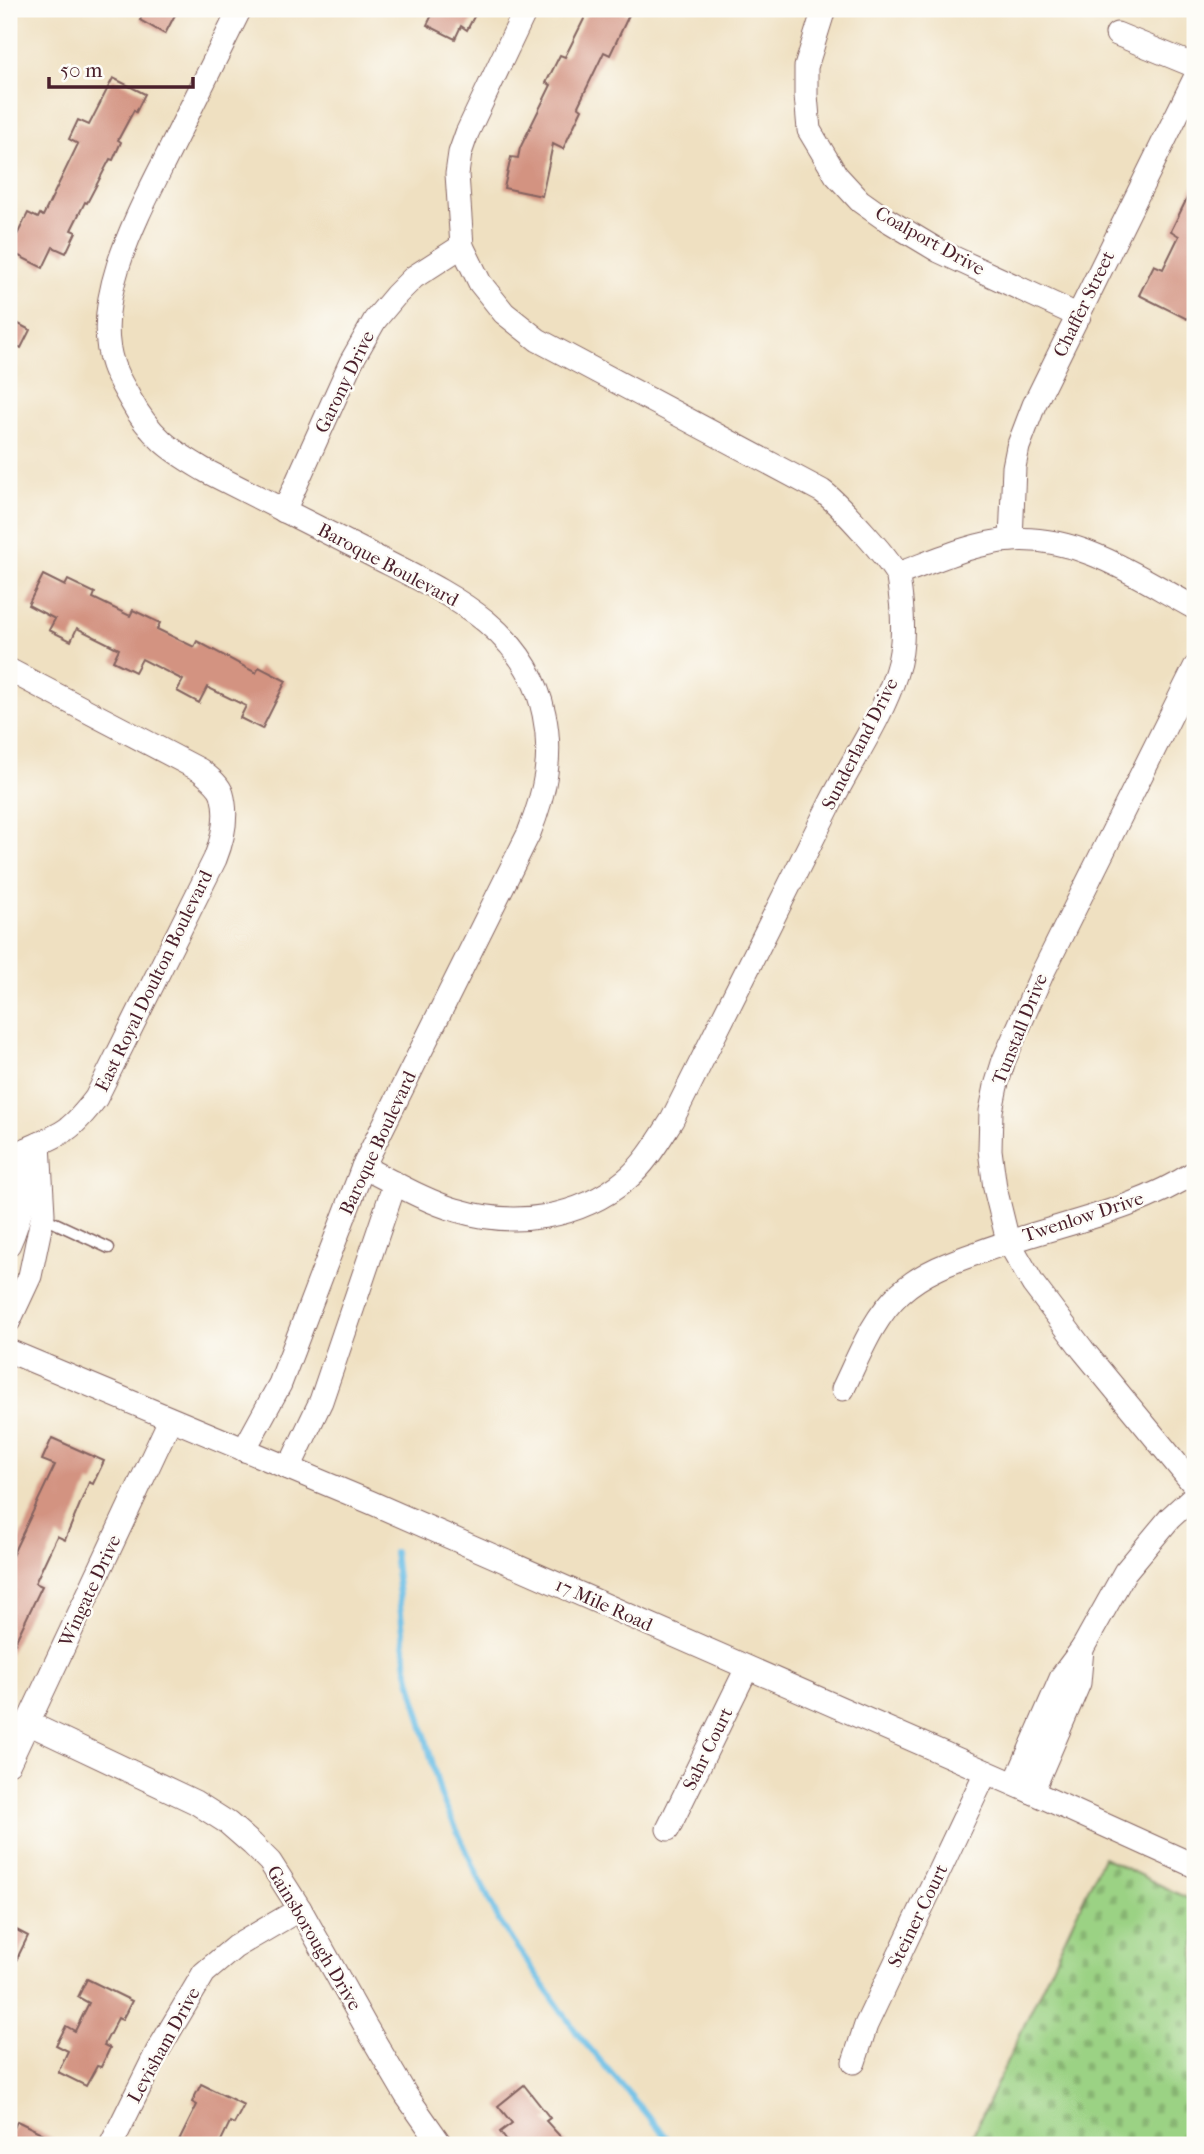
<svg xmlns="http://www.w3.org/2000/svg" width="1204" height="2154" viewBox="0 0 1204 2154" font-family="'IM FELL French Canon',serif">
  <style>
    .cemetery { fill: url(#cemetery-stones); stroke: #727858; stroke-width: 2 }
    .lines { fill: none; stroke-linecap: round; stroke-linejoin: round }
    .stream { stroke: #69bee6; stroke-width: 6 }
    .building { fill: #d39381 }
    .service-casing { stroke: #846360; stroke-width: 13 }
    .minor-casing { stroke: #846360; stroke-width: 25 }
    .service { stroke: #fff; stroke-width: 10 }
    .minor { stroke: #fff; stroke-width: 23 }
    .labels { text-anchor: middle; dominant-baseline: central; stroke-width: 5; stroke-linejoin: round; paint-order: stroke }
    .street-label { font-size: 19px; fill: #4a1f2b; stroke: #fdfcf7 }
  </style>
  <defs>
    <pattern id="cemetery-stones" width="16" height="16" patternUnits="userSpaceOnUse" patternTransform="scale(1.75)"><rect width="16" height="16" fill="#9bd284"/><path d="M2 7V4a2 2 0 0 1 4 0v3zM10 15v-3a2 2 0 0 1 4 0v3z" fill="#87b472"/></pattern>
  </defs>
  <rect width="100%" height="100%" fill="#fdfcf7"/>
  <filter id="ink" filterUnits="userSpaceOnUse"><feTurbulence type="fractalNoise" baseFrequency=".0143" numOctaves="2"/><feDisplacementMap in="SourceGraphic" scale="14" xChannelSelector="R" yChannelSelector="G"/><feConvolveMatrix kernelMatrix="1 2 1 2 8 2 1 2 1" color-interpolation-filters="sRGB"/></filter>
  <filter id="wash" filterUnits="userSpaceOnUse"><feTurbulence type="fractalNoise" baseFrequency=".00686" numOctaves="4" result="noise"/><feDisplacementMap in="SourceGraphic" scale="28" xChannelSelector="R" yChannelSelector="G"/><feGaussianBlur stdDeviation="1.57" result="paint"/><feColorMatrix in="noise" values="0 0 0 0 0 0 0 0 0 0 0 0 0 0 0 0 0 1.4 0 .05"/><feComposite in="paint" operator="in"/></filter>
  <g filter="url(#wash)">
    <rect width="100%" height="100%" fill="#efe0c1"/>
    <polygon class="cemetery" points="1103,1857 1195,1902 1195,2145 968,2145"/>
    <g class="lines">
      <polyline class="stream" points="394,1552 407,1667 441,1796 499,1921 579,2036 673,2145"/>
    </g>
    <g id="blocks">
      <g class="building">
        <polygon points="146,9 178,9 165,34 140,20"/>
        <polygon points="435,9 478,9 467,30 461,26 455,39 427,25"/>
        <polygon points="589,9 617,9 629,15 610,55 604,52 578,106 582,109 563,149 553,144 542,196 504,188 511,157 518,158 520,148 551,85 546,83 560,55 565,57"/>
        <polygon points="113,78 145,94 136,112 134,110 118,140 121,142 113,160 110,159 87,203 85,202 71,230 76,232 66,253 53,247 43,268 9,251 28,213 38,218 40,214 43,216 78,144 69,139 78,120 89,125"/>
        <polygon points="1195,182 1195,302 1187,319 1139,295 1154,265 1163,269 1179,236 1171,231"/>
        <polygon points="9,319 30,330 21,348 9,342"/>
        <polygon points="43,575 65,586 68,580 95,593 93,598 130,616 133,610 160,623 157,629 194,647 197,641 256,673 259,667 286,681 262,729 240,718 246,706 207,687 199,703 177,691 183,680 142,659 135,672 113,661 119,649 77,628 71,641 49,630 55,619 28,605"/>
        <polygon points="52,1438 104,1461 93,1484 89,1482 65,1540 57,1536 35,1583 42,1586 9,1655 9,1562 55,1465 42,1460"/>
        <polygon points="9,1926 28,1936 9,1975"/>
        <polygon points="87,1979 132,2001 122,2020 118,2018 104,2045 110,2048 101,2067 97,2066 86,2086 58,2072 68,2051 56,2045 66,2026 75,2031 89,2003 78,1997"/>
        <polygon points="201,2084 244,2105 234,2124 230,2122 219,2145 177,2145 197,2105 192,2102"/>
        <polygon points="524,2085 550,2118 546,2121 568,2145 510,2145 500,2132 512,2123 498,2106"/>
        <polygon points="17,2121 66,2145 18,2145 9,2140"/>
      </g>
    </g>
  </g>
  <g filter="url(#ink)">
    <use href="#blocks" fill-opacity="0" stroke="#846360" stroke-width="2"/>
    <g class="lines">
      <defs>
        <polyline id="service" points="40,1216 109,1248"/>
        <g id="minor">
          <path d="M 240,9 C 215,60 189,111 164,162 C 136,218 91,302 113,365 C 117,377 124,388 130,399 C 138,414 149,429 162,441 C 175,453 191,462 206,471 C 261,499 317,527 372,555 C 444,592 526,626 544,714 C 553,756 545,793 529,833 L 363,1167 L 280,1384 L 244,1450"/>
          <polyline points="824,9 806,67 806,95 809,130 836,175 860,201 884,218 939,251 1079,316"/>
          <polyline points="1117,34 1195,66"/>
          <polyline points="284,511 351,362 375,320 396,295 414,277 462,246"/>
          <polyline points="1011,540 1014,467 1018,447 1034,405 1195,78"/>
          <path d="M 898,574 C 934,561 972,543 1011,540 C 1080,535 1138,577 1195,608"/>
          <polyline points="1195,667 1042,974 1004,1060 996,1086 991,1111 990,1150 995,1188 1008,1241 1033,1284 1083,1350 1195,1486"/>
          <path d="M 9,670 L 200,770 C 207,776 219,784 222,794 C 228,815 223,839 215,859 L 96,1098 C 71,1131 64,1133 27,1149"/>
          <path d="M 363,1167 C 391,1181 427,1202 456,1210 C 515,1228 579,1219 627,1179 C 646,1163 659,1140 672,1120 C 725,1015 777,910 829,806 C 851,762 881,720 896,673 C 906,644 903,608 898,578 C 895,564 836,501 822,491 L 538,340 L 504,313 L 480,283 L 462,246 L 457,174 L 460,153 L 467,133 L 526,9"/>
          <path d="M 9,1244 C 22,1215 27,1187 27,1156"/>
          <polyline points="9,1321 30,1276 43,1214 39,1144"/>
          <polyline points="9,1351 370,1502 1032,1792 1195,1866"/>
          <path d="M 843,1389 C 859,1356 873,1318 900,1293 C 923,1272 951,1262 980,1252 C 1051,1225 1131,1214 1195,1172"/>
          <polyline points="289,1468 321,1401 395,1183"/>
          <polyline points="1082,1649 1125,1572 1170,1518 1195,1495"/>
          <polyline points="28,1723 195,1802 228,1823 252,1844 270,1862 300,1909 366,2027 406,2095 441,2145"/>
          <polyline points="9,1763 170,1420"/>
          <polyline points="1015,1784 1062,1676 1082,1649 1079,1683 1032,1792"/>
          <polyline points="668,1829 747,1668"/>
          <polyline points="854,2062 866,2025 986,1772"/>
          <polyline points="111,2145 157,2052 204,1973 235,1947 300,1909"/>
        </g>
      </defs>
      <use href="#service" class="service-casing"/>
      <use href="#minor" class="minor-casing"/>
      <use href="#service" class="service"/>
      <use href="#minor" class="minor"/>
    </g>
  </g>
  <g class="labels">
    <g class="street-label">
      <text transform="translate(930 241) rotate(29)">Coalport Drive</text>
      <text transform="translate(1084 304) rotate(-64)">Chaffer Street</text>
      <text transform="translate(345 382) rotate(-64)">Garony Drive</text>
      <text transform="translate(388 565) rotate(28)">Baroque Boulevard</text>
      <text transform="translate(860 744) rotate(-63)">Sunderland Drive</text>
      <text transform="translate(154 981) rotate(-64)">East Royal Doulton Boulevard</text>
      <text transform="translate(1020 1029) rotate(-68)">Tunstall Drive</text>
      <text transform="translate(378 1143) rotate(-65)">Baroque Boulevard</text>
      <text transform="translate(1083 1217) rotate(-18)">Twenlow Drive</text>
      <text transform="translate(90 1591) rotate(-65)">Wingate Drive</text>
      <text transform="translate(604 1605) rotate(24)">17 Mile Road</text>
      <text transform="translate(708 1749) rotate(-64)">Sahr Court</text>
      <text transform="translate(918 1916) rotate(-64)">Steiner Court</text>
      <text transform="translate(314 1938) rotate(59)">Gainsborough Drive</text>
      <text transform="translate(164 2045) rotate(-61)">Levisham Drive</text>
    </g>
  </g>
  <rect width="1204" height="2154" fill="none" stroke="#fdfcf7" stroke-width="35"/>
  <path d="M49 77v10h144v-10" fill="none" stroke="#4a1f2b" stroke-width="3.5"/>
  <text x="60" y="77" font-size="21" fill="#4a1f2b" stroke="#fdfcf7" stroke-width="5" paint-order="stroke">50 m</text>
</svg>
